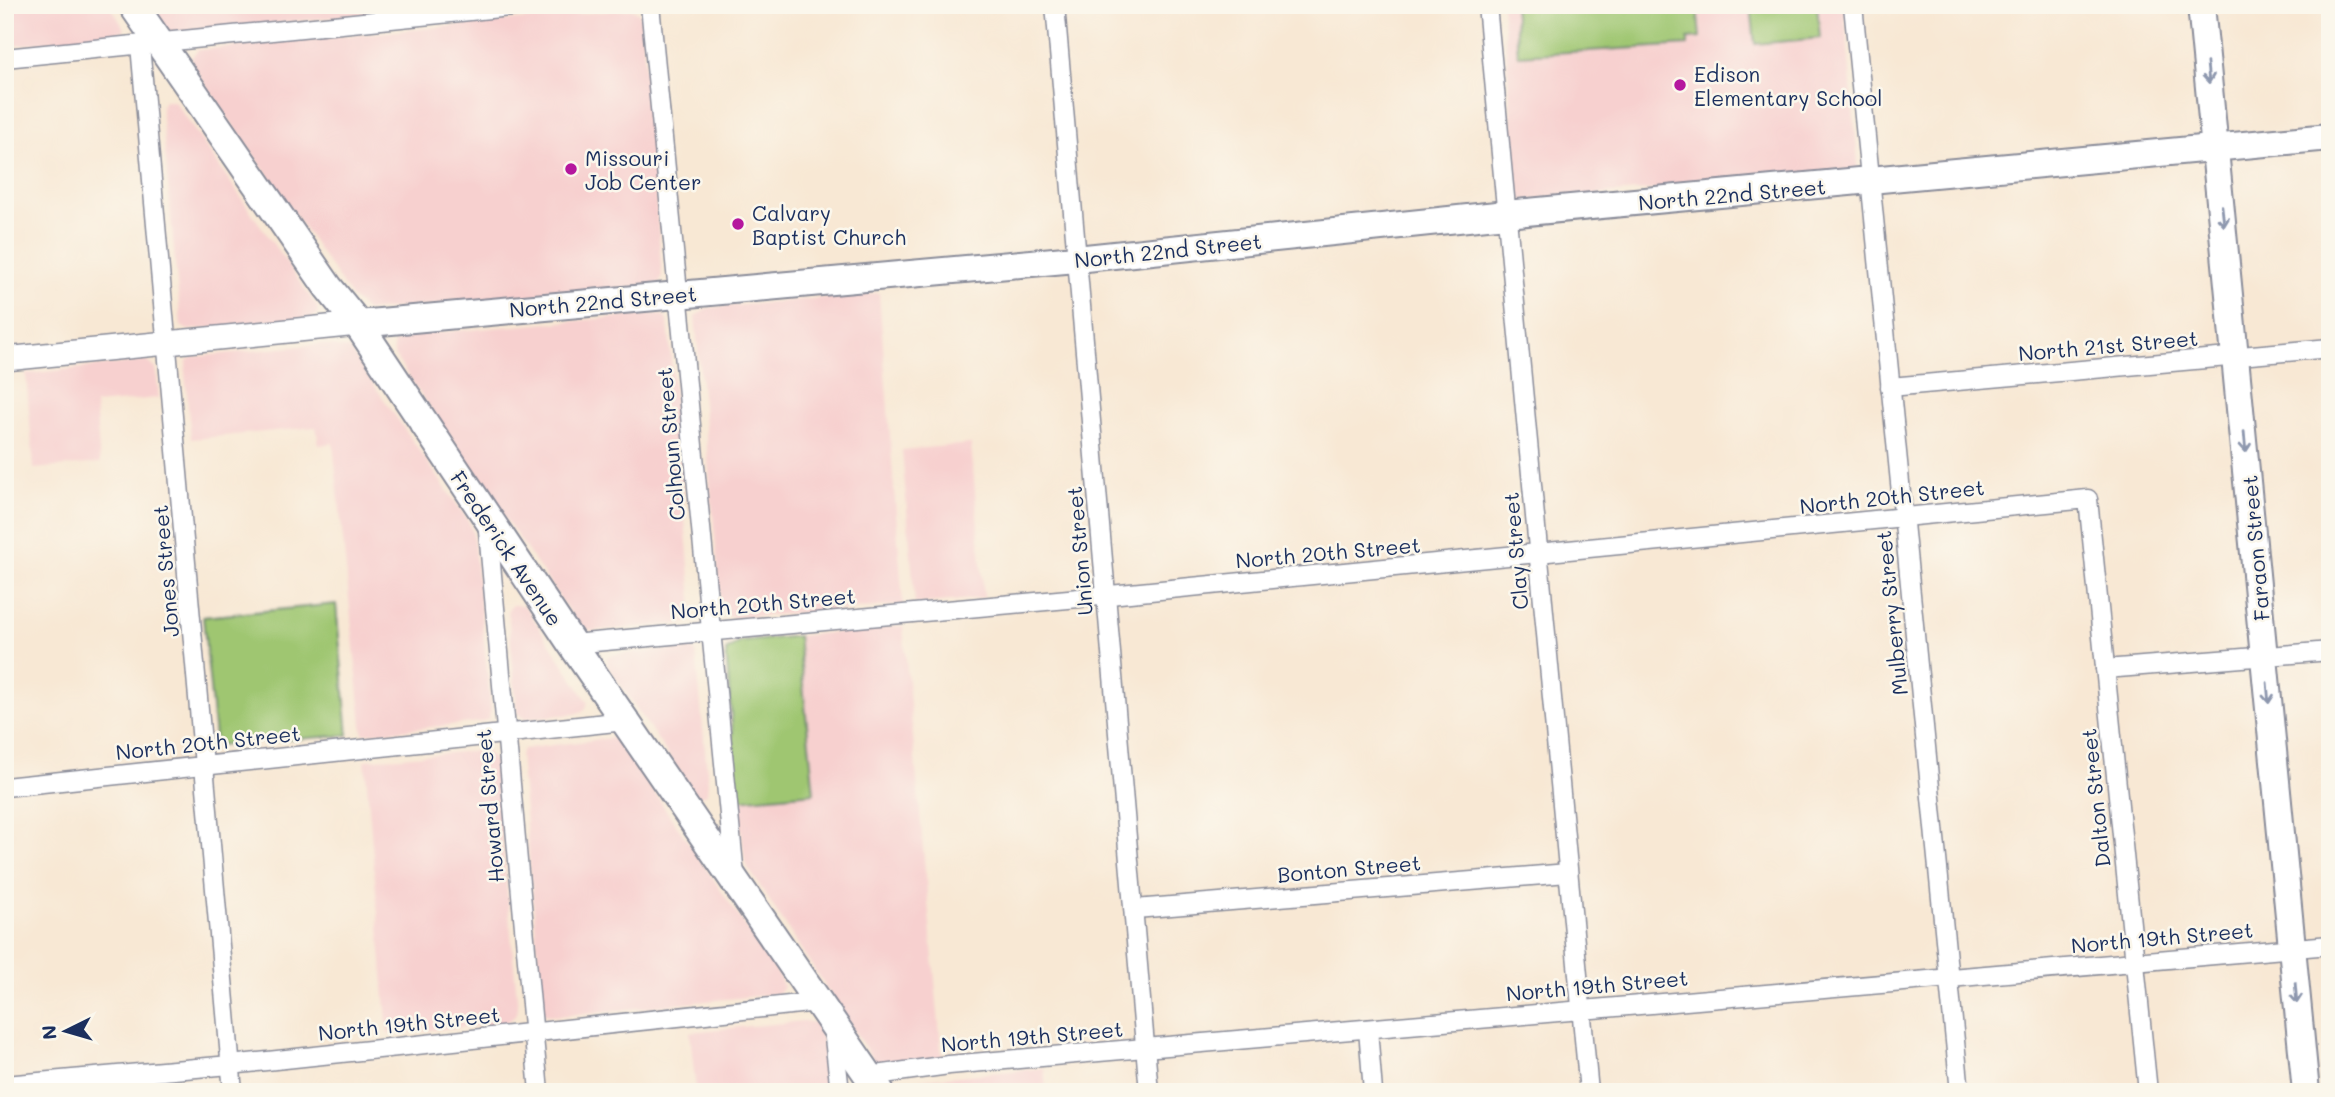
<svg xmlns="http://www.w3.org/2000/svg" width="2335" height="1097" viewBox="0 0 2335 1097" font-family="Mali,sans-serif">
  <style>
    .built { fill: #f7d0cf }
    .green { fill: #9fc671; stroke: #5d7a68; stroke-width: 2 }
    .lines { fill: none; stroke-linecap: round; stroke-linejoin: round }
    .minor-casing { stroke: #8a8c99; stroke-width: 21 }
    .tertiary-casing { stroke: #8a8c99; stroke-width: 26 }
    .secondary-casing { stroke: #8a8c99; stroke-width: 30 }
    .primary-casing { stroke: #8a8c99; stroke-width: 32 }
    .minor { stroke: #fff; stroke-width: 18 }
    .tertiary { stroke: #fff; stroke-width: 23 }
    .secondary { stroke: #fff; stroke-width: 26 }
    .primary { stroke: #fff; stroke-width: 28 }
    .oneway { stroke: #8d97ae }
    .poi-dot { fill: #b5179e; stroke: #fbf7ec; stroke-width: 2.5 }
    .labels { text-anchor: middle; dominant-baseline: central; stroke-width: 5; stroke-linejoin: round; paint-order: stroke }
    .poi-label { font-size: 21px; fill: #1b2f5e; stroke: #fbf7ec; text-anchor: start }
    .street-label { font-size: 21px; fill: #1b2f5e; stroke: #fbf7ec }
  </style>
  <rect width="100%" height="100%" fill="#fbf7ec"/>
  <filter id="ink" filterUnits="userSpaceOnUse"><feTurbulence type="fractalNoise" baseFrequency=".0143" numOctaves="2"/><feDisplacementMap in="SourceGraphic" scale="14" xChannelSelector="R" yChannelSelector="G"/><feConvolveMatrix kernelMatrix="1 2 1 2 8 2 1 2 1" color-interpolation-filters="sRGB"/></filter>
  <filter id="wash" filterUnits="userSpaceOnUse"><feTurbulence type="fractalNoise" baseFrequency=".00686" numOctaves="4" result="noise"/><feDisplacementMap in="SourceGraphic" scale="28" xChannelSelector="R" yChannelSelector="G"/><feGaussianBlur stdDeviation="1.57" result="paint"/><feColorMatrix in="noise" values="0 0 0 0 0 0 0 0 0 0 0 0 0 0 0 0 0 1.4 0 .05"/><feComposite in="paint" operator="in"/></filter>
  <g filter="url(#wash)">
    <rect width="100%" height="100%" fill="#f8e8d4"/>
    <g class="built">
      <polygon points="5,5 110,5 125,30 100,38 5,46"/>
      <polygon points="149,5 457,5 178,33 168,32"/>
      <polygon points="1502,5 1844,5 1858,164 1855,172 1522,201 1518,191"/>
      <polygon points="631,9 638,12 641,19 662,275 660,283 653,286 367,311 352,298 192,65 192,57 198,50"/>
      <polygon points="164,101 174,101 317,307 318,314 310,319 188,330 181,326 161,108"/>
      <polygon points="879,293 903,605 732,618 725,614 721,604 695,316 708,308"/>
      <polygon points="656,314 664,316 668,323 693,612 691,622 679,624 591,631 577,623 394,355 393,344 410,335"/>
      <polygon points="321,344 349,349 469,522 473,535 491,710 488,719 480,722 363,734 333,443 319,445 316,427 191,439 185,372 187,361 192,357"/>
      <polygon points="146,361 156,369 159,398 95,404 100,463 34,469 26,374"/>
      <polygon points="971,444 984,598 915,604 902,450"/>
      <polygon points="513,605 522,605 527,609 588,702 585,710 575,714 524,718 517,713 508,610"/>
      <polygon points="903,626 942,1058 886,1065 875,1063 745,863 738,800 813,793 798,636"/>
      <polygon points="691,648 696,653 708,782 707,794 699,796 693,792 608,666 607,657 617,654"/>
      <polygon points="610,738 619,741 780,977 783,987 777,994 558,1016 543,1014 520,755 523,749"/>
      <polygon points="486,750 495,763 518,1009 514,1017 505,1023 388,1034 365,760"/>
      <polygon points="804,1021 815,1023 821,1031 827,1092 696,1092 690,1032"/>
      <polygon points="1044,1068 1046,1092 902,1092 901,1088 914,1080"/>
    </g>
    <g class="green">
      <polygon points="1514,5 1697,5 1700,38 1688,39 1688,45 1518,55"/>
      <polygon points="1751,5 1817,5 1820,38 1755,44"/>
      <polygon points="336,604 348,735 220,745 215,738 203,617"/>
      <polygon points="798,636 814,793 738,800 726,651 740,642"/>
    </g>
  </g>
  <g filter="url(#ink)">
    <g class="lines">
      <defs>
        <g id="minor">
          <polyline points="650,5 735,876"/>
          <polyline points="1055,5 1149,1092"/>
          <polyline points="1487,5 1589,1092"/>
          <polyline points="1853,5 1960,1092"/>
          <polyline points="140,45 233,1092"/>
          <polyline points="5,58 531,5"/>
          <polyline points="1890,387 2330,348"/>
          <polyline points="487,520 539,1092"/>
          <polyline points="572,644 1079,598 2088,499 2148,1092"/>
          <polyline points="2105,669 2330,651"/>
          <polyline points="5,787 625,721"/>
          <polyline points="1135,909 1568,873"/>
          <polyline points="833,1029 840,1092"/>
          <polyline points="1368,1029 1373,1092"/>
          <polyline points="869,1076 949,1065 2330,945"/>
          <polyline points="5,1085 230,1065 818,1002"/>
        </g>
        <polyline id="tertiary" points="5,359 358,324"/>
        <g id="secondary">
          <polyline points="2201,5 2306,1092"/>
          <polyline points="358,324 1076,259 1506,214 2330,137"/>
        </g>
        <polyline id="primary" points="133,5 328,287 358,324 572,644 880,1092"/>
      </defs>
      <use href="#minor" class="minor-casing"/>
      <use href="#tertiary" class="tertiary-casing"/>
      <use href="#secondary" class="secondary-casing"/>
      <use href="#primary" class="primary-casing"/>
      <use href="#minor" class="minor"/>
      <use href="#tertiary" class="tertiary"/>
      <use href="#secondary" class="secondary"/>
      <use href="#primary" class="primary"/>
    </g>
    <defs><path id="oneway-shaft" d="M-6 0H5M1.5-3L5.5 0L1.5 3" fill="none" stroke-width="1.6" stroke-linecap="round" stroke-linejoin="round" transform="scale(1.75)"/></defs>
    <g class="oneway">
      <use href="#oneway-shaft" transform="translate(2208 73) rotate(84)"/>
      <use href="#oneway-shaft" transform="translate(2223 216) rotate(84)"/>
      <use href="#oneway-shaft" transform="translate(2245 442) rotate(85)"/>
      <use href="#oneway-shaft" transform="translate(2268 693) rotate(85)"/>
      <use href="#oneway-shaft" transform="translate(2296 993) rotate(85)"/>
    </g>
  </g>
  <g class="poi-dot">
    <circle cx="1680" cy="85" r="7"/>
    <circle cx="571" cy="169" r="7"/>
    <circle cx="738" cy="224" r="7"/>
  </g>
  <g class="labels">
    <g class="poi-label">
      <text x="1694" y="73">Edison<tspan x="1694" dy="24">Elementary School</tspan></text>
      <text x="585" y="157">Missouri<tspan x="585" dy="24">Job Center</tspan></text>
      <text x="752" y="212">Calvary<tspan x="752" dy="24">Baptist Church</tspan></text>
    </g>
    <g class="street-label">
      <text transform="translate(1732 194) rotate(-5)">North 22nd Street</text>
      <text transform="translate(1168 250) rotate(-6)">North 22nd Street</text>
      <text transform="translate(603 301) rotate(-5)">North 22nd Street</text>
      <text transform="translate(2108 345) rotate(-5)">North 21st Street</text>
      <text transform="translate(670 444) rotate(-95)">Colhoun Street</text>
      <text transform="translate(1892 496) rotate(-6)">North 20th Street</text>
      <text transform="translate(507 548) rotate(56)">Frederick Avenue</text>
      <text transform="translate(2255 548) rotate(-95)">Faraon Street</text>
      <text transform="translate(1079 551) rotate(-95)">Union Street</text>
      <text transform="translate(1515 551) rotate(-95)">Clay Street</text>
      <text transform="translate(1328 552) rotate(-5)">North 20th Street</text>
      <text transform="translate(165 571) rotate(-95)">Jones Street</text>
      <text transform="translate(763 603) rotate(-5)">North 20th Street</text>
      <text transform="translate(1891 613) rotate(-96)">Mulberry Street</text>
      <text transform="translate(208 742) rotate(-6)">North 20th Street</text>
      <text transform="translate(2095 798) rotate(-96)">Dalton Street</text>
      <text transform="translate(489 806) rotate(-95)">Howard Street</text>
      <text transform="translate(1349 868) rotate(-5)">Bonton Street</text>
      <text transform="translate(2162 937) rotate(-5)">North 19th Street</text>
      <text transform="translate(1597 985) rotate(-5)">North 19th Street</text>
      <text transform="translate(409 1023) rotate(-6)">North 19th Street</text>
      <text transform="translate(1032 1036) rotate(-5)">North 19th Street</text>
    </g>
  </g>
  <rect width="2335" height="1097" fill="none" stroke="#fbf7ec" stroke-width="28"/>
  <g transform="translate(66 1031) rotate(265)" stroke="#fbf7ec" stroke-width="5" paint-order="stroke">
  <path d="M0-5L12 26L0 18L-12 26Z" fill="#1b2f5e"/>
  <text y="-10" font-size="19" font-weight="bold" text-anchor="middle" fill="#1b2f5e">N</text>
  </g>
</svg>
